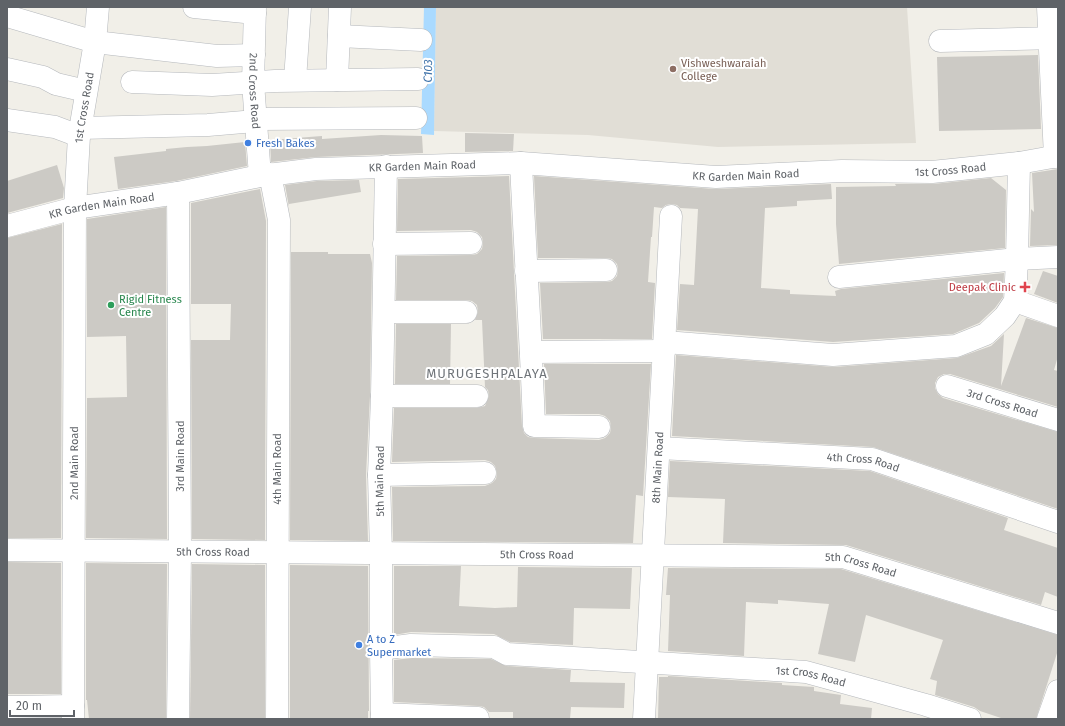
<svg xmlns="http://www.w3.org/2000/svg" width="1065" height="726" viewBox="0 0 1065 726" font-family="'Fira Sans',sans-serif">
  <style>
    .education { fill: #e1ded6 }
    .water { fill: #aadaff }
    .building { fill: #cccac5 }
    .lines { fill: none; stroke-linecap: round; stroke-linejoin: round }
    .minor-casing { stroke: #b5b8bc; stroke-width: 23 }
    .minor { stroke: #fff; stroke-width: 22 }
    .education-dot { fill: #8d6e63; stroke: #fff; stroke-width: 1.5 }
    .shop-dot { fill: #3f7fe0; stroke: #fff; stroke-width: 1.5 }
    .health-dot { fill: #e0444e; stroke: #fff; stroke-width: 1.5 }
    .leisure-dot { fill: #2e9e5b; stroke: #fff; stroke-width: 1.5 }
    .labels { text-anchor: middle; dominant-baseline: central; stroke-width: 4; stroke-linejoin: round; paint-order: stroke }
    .education-label { font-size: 11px; fill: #785e54; stroke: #fff; text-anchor: start }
    .street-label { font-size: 11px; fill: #5f6368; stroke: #fff }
    .shop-label { font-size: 11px; fill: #366cbe; stroke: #fff; text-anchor: start }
    .health-label { font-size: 11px; fill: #be3a42; stroke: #fff; text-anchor: end }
    .leisure-label { font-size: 11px; fill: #27864d; stroke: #fff; text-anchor: start }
    .water-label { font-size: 12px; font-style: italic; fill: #4174aa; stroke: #fff }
    .quarter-label { font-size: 13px; letter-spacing: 1px; fill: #70757a; stroke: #fff }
  </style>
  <rect width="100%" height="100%" fill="#f1efe8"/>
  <polygon class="education" points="436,7 907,7 916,143 718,147 588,135 434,131"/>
  <polygon class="water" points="424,7 436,7 434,135 421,134"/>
  <g class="building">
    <polygon points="1038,55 1041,129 939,131 937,57"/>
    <polygon points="465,133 514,134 513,151 465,152"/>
    <polygon points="381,135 422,136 423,153 316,157 271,162 270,140 322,136 322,139"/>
    <polygon points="245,142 247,166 176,181 118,189 114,157 166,151 166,149 187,147 207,146"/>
    <polygon points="57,165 64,188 63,198 7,213 7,181"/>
    <polygon points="1058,169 1058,245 1030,246 1031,209 1034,212 1032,173"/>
    <polygon points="509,176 522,426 524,433 528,437 534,438 599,440 605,438 610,433 611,428 610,421 605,416 599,414 546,414 544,364 651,364 643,496 636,495 633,543 393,541 392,487 485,486 492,483 496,479 497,473 495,466 491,462 485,460 392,462 394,408 477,408 485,406 489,396 488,390 485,387 482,320 475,320 478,312 477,305 472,301 466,300 396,300 397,256 472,255 477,254 482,249 483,243 482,237 477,232 471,230 397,231 398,179"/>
    <polygon points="534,176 715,189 831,184 832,199 797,201 797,206 765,208 761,288 790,290 790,294 836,296 835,291 841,289 1004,273 1003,297 995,308 979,323 953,334 833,342 677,330 680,284 694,285 698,209 680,208 677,205 671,204 666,205 662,208 654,207 652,237 651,237 648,282 655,283 652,339 543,339 540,283 607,282 612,281 617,276 618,269 617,264 612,259 606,258 538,258"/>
    <polygon points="991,178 1006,190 1005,248 839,264 836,224 836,187 896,186 895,184 933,184"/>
    <polygon points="359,180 361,192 289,204 289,207 285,185 317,181"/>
    <polygon points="260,189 266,221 265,540 192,539 191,340 230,340 231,304 191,304 191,203"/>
    <polygon points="166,207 167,539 86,538 87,398 127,397 126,336 87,337 87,219"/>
    <polygon points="62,224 61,538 7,538 7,238"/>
    <polygon points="291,252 328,252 328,254 370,254 372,263 370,396 366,475 368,541 290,540"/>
    <polygon points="1043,271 1058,276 1058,303 1034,294"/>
    <polygon points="1026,318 1058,328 1058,356 1054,370 1058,371 1058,407 950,374 944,374 938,377 935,383 935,388 938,394 943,398 1058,432 1058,509 873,447 672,436 676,355 834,367 957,358 991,346 1004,334 1001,386"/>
    <polygon points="396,324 451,324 450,384 395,384"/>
    <polygon points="670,461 870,471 1008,518 1004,530 1058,548 1058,597 1045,592 1041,605 846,545 723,543 725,499 668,497"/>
    <polygon points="7,562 61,563 61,694 7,694"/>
    <polygon points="86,563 167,564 166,719 89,719 87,700 86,700"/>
    <polygon points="192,564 265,565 265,719 190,719"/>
    <polygon points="290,565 368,566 369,711 368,711 368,718 290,719"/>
    <polygon points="394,566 461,566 459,606 495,608 517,607 518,567 632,568 630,609 574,608 573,645 510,642 494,634 411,632 394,635"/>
    <polygon points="668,568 841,569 1058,635 1058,650 1036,719 1004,719 980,711 974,707 935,695 937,681 930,679 943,640 866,615 855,662 818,654 829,604 778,600 778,604 746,602 744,656 668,651 670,595 666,595"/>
    <polygon points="412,658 491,659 506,666 571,670 570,682 625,683 624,708 571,707 570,719 513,719 513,712 489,712 484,707 479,706 394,702 394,660"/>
    <polygon points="668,676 782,683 782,685 814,687 814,691 841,695 840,704 872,708 871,719 658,719 659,677 668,677"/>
  </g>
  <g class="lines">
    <defs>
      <g id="minor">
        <polyline points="194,7 255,13"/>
        <path id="s1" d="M 255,7 L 253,83 L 260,176"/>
        <polyline points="1048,7 1055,157"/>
        <polyline points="7,16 95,42 217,56 254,55"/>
        <polyline points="339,36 421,40"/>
        <polyline points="940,41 1058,38"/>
        <polyline points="7,69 43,77 56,84 86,91"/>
        <polyline points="295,80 300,7"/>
        <polyline points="337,80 340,7"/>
        <polyline points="132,82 212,85 275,81 418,79"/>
        <polyline points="256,119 416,118"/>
        <polyline points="7,120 55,127 79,136"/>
        <polyline points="80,128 208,125 256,121"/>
        <path d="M 521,163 C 525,251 531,339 534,426 L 599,427"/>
        <polyline points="270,174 279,220 277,719"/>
        <path id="s2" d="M 7,226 L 75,208 L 178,193 L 260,176 L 316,169 L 521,163 L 716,177 L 842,171 L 932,172 L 1019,163 L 1058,156"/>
        <polyline points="384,244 471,243"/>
        <polyline points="526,271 606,270"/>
        <polyline points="839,277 1017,259 1058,257"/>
        <polyline points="1015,301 1058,316"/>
        <polyline points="384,312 466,312"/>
        <polyline points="665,342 833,355 956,346 986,334 1005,316 1015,301 1017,259 1019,163"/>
        <polyline points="531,352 664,351"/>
        <path id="s3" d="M 947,386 L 1058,420"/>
        <polyline points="382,396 477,396"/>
        <path id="s4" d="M 659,448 L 872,459 L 1058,522"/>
        <polyline points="379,475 485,473"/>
        <path id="s5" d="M 7,550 L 843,557 L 1058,623"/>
        <path id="s6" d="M 381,649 L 411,645 L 494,647 L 507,654 L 806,672 L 926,705 L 970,719"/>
        <polyline points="7,707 73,706"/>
        <polyline points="382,714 478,718"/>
        <path id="s7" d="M 73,719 L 75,208 L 79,136 L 95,42 L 98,7"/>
        <polyline points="178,719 180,552 178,193"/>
        <path id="s8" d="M 382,719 L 381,649 L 381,554 L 379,475 L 382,396 L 386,166"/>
        <path id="s9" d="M 644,719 L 671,216"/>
        <polyline points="1048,719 1058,691"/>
      </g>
    </defs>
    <use href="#minor" class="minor-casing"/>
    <use href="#minor" class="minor"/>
  </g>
  <circle class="education-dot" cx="673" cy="69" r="4"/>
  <g class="shop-dot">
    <circle cx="248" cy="143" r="4"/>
    <circle cx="359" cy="645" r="4"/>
  </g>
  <path class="health-dot" d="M1023 281h4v4h4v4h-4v4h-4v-4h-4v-4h4z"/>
  <circle class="leisure-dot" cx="111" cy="305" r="4"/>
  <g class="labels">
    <g class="education-label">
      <text x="681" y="63">Vishweshwaraiah<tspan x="681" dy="13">College</tspan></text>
    </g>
    <g class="street-label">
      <text stroke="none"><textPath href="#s1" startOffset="84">2nd Cross Road</textPath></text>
      <text stroke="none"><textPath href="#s7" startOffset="612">1st Cross Road</textPath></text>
      <text stroke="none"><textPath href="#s2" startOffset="421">KR Garden Main Road</textPath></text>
      <text stroke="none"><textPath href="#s2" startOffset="950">1st Cross Road</textPath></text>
      <text stroke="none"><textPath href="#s2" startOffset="745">KR Garden Main Road</textPath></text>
      <text stroke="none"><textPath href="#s2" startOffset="97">KR Garden Main Road</textPath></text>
      <text stroke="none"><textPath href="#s3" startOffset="58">3rd Cross Road</textPath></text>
      <text transform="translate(180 456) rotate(-90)">3rd Main Road</text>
      <text stroke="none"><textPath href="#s7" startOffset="256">2nd Main Road</textPath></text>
      <text stroke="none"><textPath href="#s4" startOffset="205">4th Cross Road</textPath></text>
      <text stroke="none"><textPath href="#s9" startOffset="252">8th Main Road</textPath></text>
      <text transform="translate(277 469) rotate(-90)">4th Main Road</text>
      <text stroke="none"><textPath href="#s8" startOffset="238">5th Main Road</textPath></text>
      <text stroke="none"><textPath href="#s5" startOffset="206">5th Cross Road</textPath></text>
      <text stroke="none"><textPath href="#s5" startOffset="530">5th Cross Road</textPath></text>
      <text stroke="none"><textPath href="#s5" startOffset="855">5th Cross Road</textPath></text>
      <text stroke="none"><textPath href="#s6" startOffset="433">1st Cross Road</textPath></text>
    </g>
    <g class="shop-label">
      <text x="256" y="143">Fresh Bakes</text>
      <text x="367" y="639">A to Z<tspan x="367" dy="13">Supermarket</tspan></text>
    </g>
    <g class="health-label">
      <text x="1016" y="287">Deepak Clinic</text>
    </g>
    <g class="leisure-label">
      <text x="119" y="299">Rigid Fitness<tspan x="119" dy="13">Centre</tspan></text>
    </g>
    <g class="water-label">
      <text transform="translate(428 71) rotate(-89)">C103</text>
    </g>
    <g class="quarter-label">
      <text x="487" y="373">MURUGESHPALAYA</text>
    </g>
  </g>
  <rect width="1065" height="726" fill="none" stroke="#5f6368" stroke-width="16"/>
  <path d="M10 710v6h64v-6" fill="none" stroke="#5f6368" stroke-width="2"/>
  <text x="16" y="710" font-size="12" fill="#5f6368" stroke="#ffffff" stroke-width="3" paint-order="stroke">20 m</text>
</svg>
